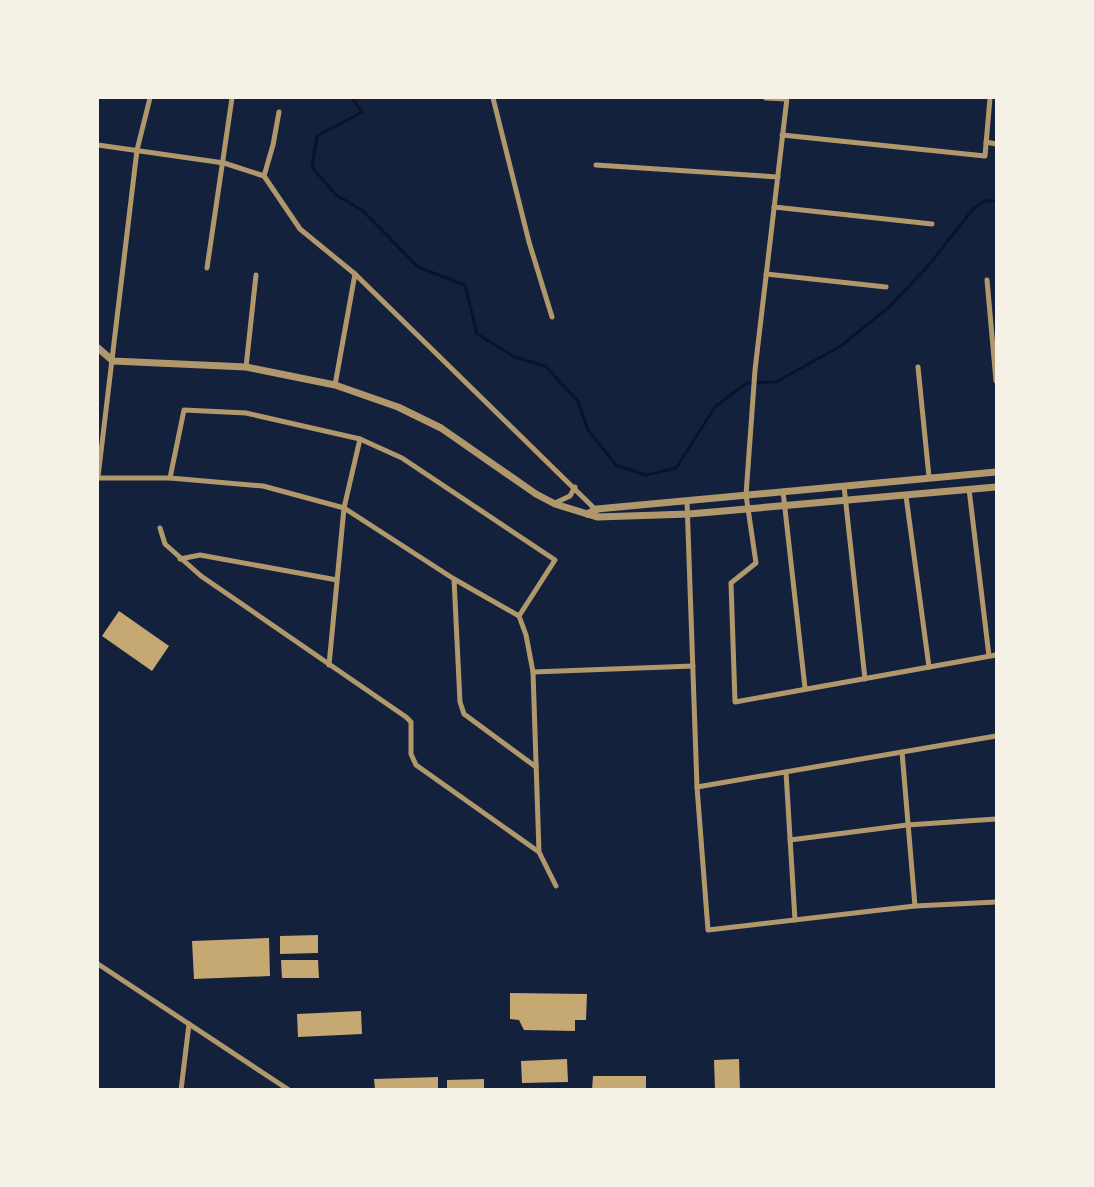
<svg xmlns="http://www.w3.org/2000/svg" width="1094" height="1187" viewBox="0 0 1094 1187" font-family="Helvetica,sans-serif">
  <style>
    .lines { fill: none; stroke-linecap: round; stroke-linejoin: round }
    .stream { stroke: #0b132b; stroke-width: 3 }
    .building { fill: #c6a872 }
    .minor { stroke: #b1986c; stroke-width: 5 }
    .tertiary { stroke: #b1986c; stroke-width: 7 }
  </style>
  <rect width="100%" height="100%" fill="#14213d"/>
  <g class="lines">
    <polyline class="stream" points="352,98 362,112 317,136 312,167 336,195 362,210 418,267 465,285 477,334 515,357 545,366 578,401 588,430 616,465 646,475 676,468 715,407 746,383 776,382 841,346 890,306 928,266 974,208 985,201 996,201"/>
  </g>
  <g class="building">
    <polygon points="119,611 169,646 152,671 102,636"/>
    <polygon points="318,935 318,953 280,954 280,936"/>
    <polygon points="269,938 270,976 194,979 192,941"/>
    <polygon points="281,960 318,960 319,978 282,978"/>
    <polygon points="510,993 587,994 586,1020 575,1020 575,1031 524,1030 519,1020 510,1019"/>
    <polygon points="361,1011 362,1034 298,1037 297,1014"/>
    <polygon points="567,1059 568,1082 522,1083 521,1061"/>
    <polygon points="739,1059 740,1090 715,1090 714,1060"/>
    <polygon points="593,1076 646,1076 646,1090 592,1090"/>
    <polygon points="438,1077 438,1090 375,1090 374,1079"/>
    <polygon points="484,1079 484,1090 447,1090 447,1080"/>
  </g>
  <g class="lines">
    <g class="minor">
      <polyline points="493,98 529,242 552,317"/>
      <polyline points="766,98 786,99"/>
      <polyline points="787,98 755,370 746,495 756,563 731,583 735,702 996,655"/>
      <polyline points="782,135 985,156 990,98"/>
      <polyline points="986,142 996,144"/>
      <polyline points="98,145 224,163 264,176 300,229 355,274 597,511"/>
      <polyline points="596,165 778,177"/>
      <polyline points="264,176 273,145 279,112"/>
      <polyline points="774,207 932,224"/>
      <polyline points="207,268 232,98"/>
      <polyline points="766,274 886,287"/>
      <polyline points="987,280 996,381"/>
      <polyline points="246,367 256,275"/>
      <polyline points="918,367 929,477"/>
      <polyline points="335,385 355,274"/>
      <polyline points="98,477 137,150 150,98"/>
      <polyline points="98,478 170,478 263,486 344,508 454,579 519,616 526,635 533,672 539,852"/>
      <polyline points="170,478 184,410 246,413 360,439 402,458 555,560 519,616"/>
      <polyline points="844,486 865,679"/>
      <polyline points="969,489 989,656"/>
      <polyline points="783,491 805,688"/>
      <polyline points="906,496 929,667"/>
      <polyline points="687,501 697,787 708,930 915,906 996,902"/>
      <polyline points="555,503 570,496 575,487"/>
      <polyline points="160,528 165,544 201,576 406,717 411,722 411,754 416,765 539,852 556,886"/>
      <polyline points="180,559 200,555 337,580"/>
      <polyline points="454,579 460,702 464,714 536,767"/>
      <polyline points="329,665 344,508 360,439"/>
      <polyline points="533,672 693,666"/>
      <polyline points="902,752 915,906"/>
      <polyline points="786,772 795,920"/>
      <polyline points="697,787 996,736"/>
      <polyline points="790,840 907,825 996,819"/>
      <polyline points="98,964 289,1090"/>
      <polyline points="181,1090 189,1024"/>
    </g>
    <g class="tertiary">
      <polyline points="98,348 113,361 246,367 335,385 398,407 441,428 536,494 555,504 597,517 689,514 996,487"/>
      <polyline points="587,514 597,509 996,472"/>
    </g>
  </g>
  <rect width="1094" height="1187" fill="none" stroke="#f6f1e7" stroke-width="198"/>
</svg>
